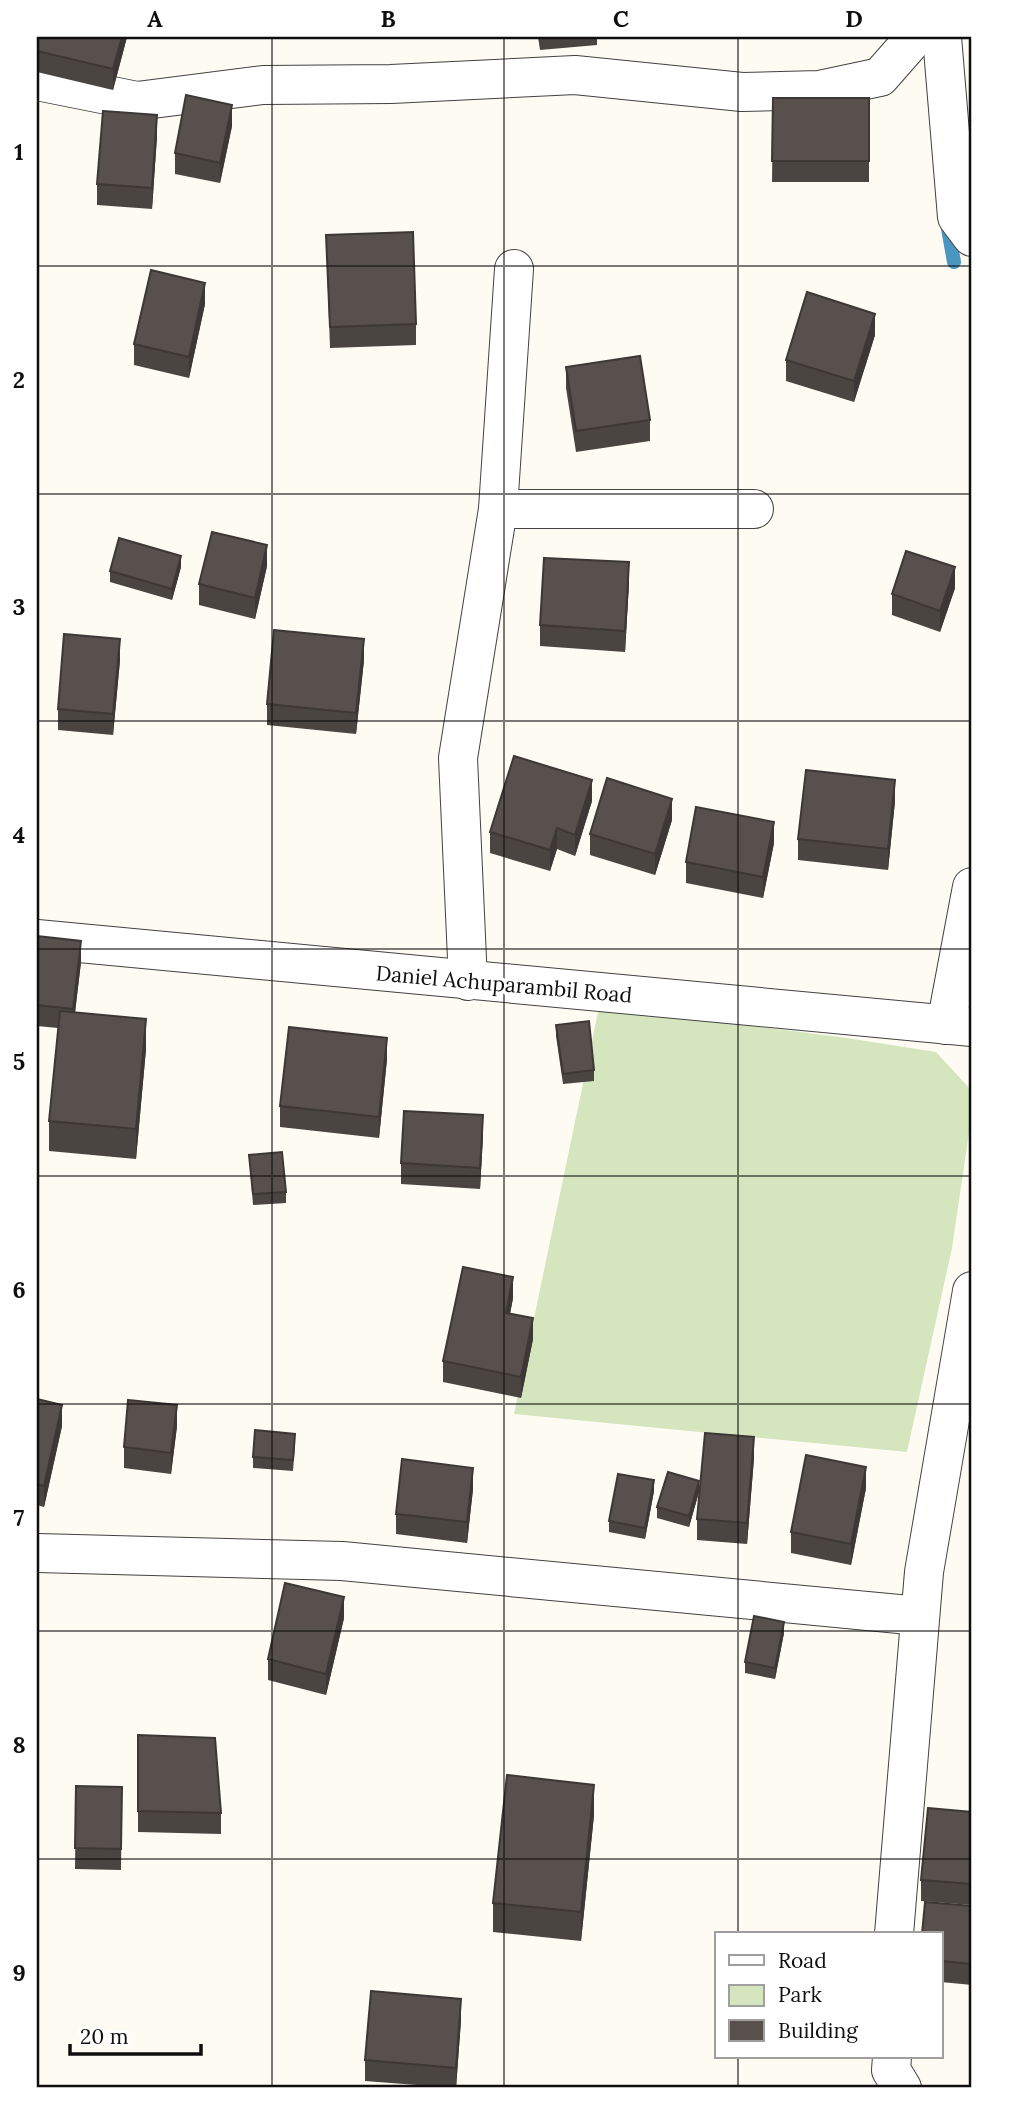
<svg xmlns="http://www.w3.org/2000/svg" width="1009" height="2125" viewBox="0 0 1009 2125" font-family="Lora,serif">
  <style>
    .green { fill: #d5e6bf }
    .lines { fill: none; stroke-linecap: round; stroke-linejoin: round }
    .stream { stroke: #4a96c1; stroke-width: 14 }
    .minor-casing { stroke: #424242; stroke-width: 40 }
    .minor { stroke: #fff; stroke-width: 38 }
    .wall { fill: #4b4542 }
    .shaded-wall { fill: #3d3836 }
    .building { fill: #57504d; stroke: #3d3836; stroke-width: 2 }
    .grid { fill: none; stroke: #0f0f0f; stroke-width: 2; stroke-opacity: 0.55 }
    .labels { text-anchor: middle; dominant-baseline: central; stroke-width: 7; stroke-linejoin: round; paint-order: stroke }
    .street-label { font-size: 21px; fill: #0f0f0f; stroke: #fff }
    .neatline { fill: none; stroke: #0f0f0f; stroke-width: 2.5 }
    .grid-label { font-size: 23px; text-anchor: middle; font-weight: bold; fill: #0f0f0f }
  </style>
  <rect width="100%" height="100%" fill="#fefbf3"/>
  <polygon class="green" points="599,1007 840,1037 936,1052 972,1091 972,1112 952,1248 907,1452 514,1414"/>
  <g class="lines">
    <polyline class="stream" points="947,223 954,262"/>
    <defs>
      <g id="minor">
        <polyline points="942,37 957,217 972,237"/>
        <polyline points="37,81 137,101 263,85 391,84 575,75 742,92 819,90 880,77 909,44 910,37"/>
        <polyline points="498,509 754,509"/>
        <polyline points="37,939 972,1027"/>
        <polyline points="468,981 458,758 498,509 514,269"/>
        <polyline points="946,1025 972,887"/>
        <polyline points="37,1553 342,1561 920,1616"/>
        <polyline points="894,1934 924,1572 972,1291"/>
        <polyline points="892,2057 891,2070 902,2088"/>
      </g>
    </defs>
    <use href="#minor" class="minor-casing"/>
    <use href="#minor" class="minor"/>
  </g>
  <g class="wall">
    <polygon points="37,37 127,37 113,90 37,72"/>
    <polygon points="538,37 597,37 597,45 540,50"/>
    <polygon points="773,98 869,98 869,182 772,182"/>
    <polygon points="232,126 220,183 175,174 175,153"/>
    <polygon points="157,136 152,209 97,205 97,184"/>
    <polygon points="326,235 416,324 416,345 330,348"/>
    <polygon points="205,304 189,378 134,365 134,344"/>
    <polygon points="875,335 854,402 786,381 786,360"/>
    <polygon points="566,367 650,420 650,441 576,452 566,388"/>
    <polygon points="267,566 255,619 199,605 199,584"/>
    <polygon points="181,567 172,600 110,582 110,571"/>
    <polygon points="629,583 625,652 540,646 540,625"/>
    <polygon points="955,588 940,632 892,615 892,594"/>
    <polygon points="120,660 113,735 58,730 58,709"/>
    <polygon points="364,660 356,734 267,725 267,704"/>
    <polygon points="592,801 575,856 557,849 550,871 490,853 490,832"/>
    <polygon points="895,801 888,870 798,860 798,839"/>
    <polygon points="672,820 655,875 590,855 590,834"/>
    <polygon points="774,843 763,898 686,883 686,862"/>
    <polygon points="37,936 81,962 75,1012 146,1049 136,1159 49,1151 49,1121 58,1028 37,1026"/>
    <polygon points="556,1025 594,1070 594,1081 563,1084 556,1036"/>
    <polygon points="387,1059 379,1138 280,1127 280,1106"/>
    <polygon points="483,1136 480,1189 401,1184 401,1163"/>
    <polygon points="249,1155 286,1192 286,1203 253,1205"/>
    <polygon points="513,1298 510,1314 533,1339 521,1398 443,1382 443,1361"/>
    <polygon points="37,1399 62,1426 44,1507 37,1505"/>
    <polygon points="177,1426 171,1474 124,1468 124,1447"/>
    <polygon points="295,1445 293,1471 253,1468 253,1457"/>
    <polygon points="754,1458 747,1544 697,1540 697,1519 699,1492 689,1527 657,1518 657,1507 699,1492"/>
    <polygon points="866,1488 851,1565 791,1553 791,1532"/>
    <polygon points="473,1489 467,1543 396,1534 396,1514"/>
    <polygon points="654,1491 645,1539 609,1532 609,1521"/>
    <polygon points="344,1618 326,1695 268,1680 268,1659"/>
    <polygon points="784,1633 775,1679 745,1673 745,1662"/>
    <polygon points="138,1735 221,1813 221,1834 138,1832"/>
    <polygon points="76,1786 122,1787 121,1870 75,1869"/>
    <polygon points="972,1812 972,1905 921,1901 921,1880"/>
    <polygon points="594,1815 581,1941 493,1932 493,1903"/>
    <polygon points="972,1906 972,1985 941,1982 941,1934"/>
    <polygon points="461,2020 456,2088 365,2081 365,2060"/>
  </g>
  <g class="shaded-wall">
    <polygon points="122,37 127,37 113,90 113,69"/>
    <polygon points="232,105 232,126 220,183 220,163"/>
    <polygon points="157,115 157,136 152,209 152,188"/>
    <polygon points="38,224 38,245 37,253 37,232"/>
    <polygon points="205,283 205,304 189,378 189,357"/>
    <polygon points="875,314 875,335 854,402 854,381"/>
    <polygon points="267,545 267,566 255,619 255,598"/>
    <polygon points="181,556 181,567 172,600 172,589"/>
    <polygon points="629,562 629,583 625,652 625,631"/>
    <polygon points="955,567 955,588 940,632 940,611"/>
    <polygon points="38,629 38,650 37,657 37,636"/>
    <polygon points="120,639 120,660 113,735 113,714"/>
    <polygon points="364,639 364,660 356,734 356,713"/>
    <polygon points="592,780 592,801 575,856 575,835"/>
    <polygon points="895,780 895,801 888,870 888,849"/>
    <polygon points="672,799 672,820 655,875 655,854"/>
    <polygon points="774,822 774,843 763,898 763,877"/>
    <polygon points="557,828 557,849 550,871 550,850"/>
    <polygon points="81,941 81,962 73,1030 73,1009"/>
    <polygon points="146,1019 146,1049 136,1159 136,1129"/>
    <polygon points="387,1038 387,1059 379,1138 379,1117"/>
    <polygon points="483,1115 483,1136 480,1189 480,1168"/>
    <polygon points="513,1277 513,1298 506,1334 506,1313"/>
    <polygon points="533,1318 533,1339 521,1398 521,1377"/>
    <polygon points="62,1405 62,1426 44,1507 44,1486"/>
    <polygon points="177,1405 177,1426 171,1474 171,1453"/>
    <polygon points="754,1437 754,1458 747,1544 747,1523"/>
    <polygon points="866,1467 866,1488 851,1565 851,1544"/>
    <polygon points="473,1468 473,1489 467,1543 467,1522"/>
    <polygon points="654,1480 654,1491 645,1539 645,1528"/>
    <polygon points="699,1481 699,1492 689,1527 689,1516"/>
    <polygon points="344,1597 344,1618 326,1695 326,1674"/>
    <polygon points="784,1622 784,1633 775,1679 775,1668"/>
    <polygon points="594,1785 594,1815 581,1941 581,1912"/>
    <polygon points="461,1999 461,2020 456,2088 456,2068"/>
  </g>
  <g class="building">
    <polygon points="37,37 122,37 113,69 37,51"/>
    <polygon points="186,95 232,105 220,163 175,153"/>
    <polygon points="773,98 869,98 869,161 772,161"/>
    <polygon points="103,111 157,115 152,188 97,184"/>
    <polygon points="413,232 416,324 330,327 326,235"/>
    <polygon points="151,270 205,283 189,357 134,344"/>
    <polygon points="807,292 875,314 854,381 786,360"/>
    <polygon points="640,356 650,420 576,431 566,367"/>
    <polygon points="212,532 267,545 255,598 199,584"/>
    <polygon points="119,538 181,556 172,589 110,571"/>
    <polygon points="906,551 955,567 940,611 892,594"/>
    <polygon points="544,558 629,562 625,631 540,625"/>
    <polygon points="274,630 364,639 356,713 267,704"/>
    <polygon points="64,634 120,639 113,714 58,709"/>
    <polygon points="514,756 592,780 575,835 557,828 550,850 490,832"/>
    <polygon points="806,770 895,780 888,849 798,839"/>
    <polygon points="607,778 672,799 655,854 590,834"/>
    <polygon points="696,807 774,822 763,877 686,862"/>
    <polygon points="37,936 81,941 73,1009 37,1005"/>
    <polygon points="60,1011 146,1019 136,1129 49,1121"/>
    <polygon points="589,1021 594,1070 563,1074 556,1025"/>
    <polygon points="289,1027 387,1038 379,1117 280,1106"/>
    <polygon points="404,1111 483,1115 480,1168 401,1163"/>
    <polygon points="282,1152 286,1192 253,1194 249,1155"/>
    <polygon points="463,1267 513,1277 506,1313 533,1318 521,1377 443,1361"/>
    <polygon points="37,1399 62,1405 44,1486 37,1484"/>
    <polygon points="128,1400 177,1405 171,1453 124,1447"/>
    <polygon points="255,1430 295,1434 293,1460 253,1457"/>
    <polygon points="705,1433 754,1437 747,1523 697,1519"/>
    <polygon points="806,1455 866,1467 851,1544 791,1532"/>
    <polygon points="402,1459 473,1468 467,1522 396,1514"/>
    <polygon points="668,1472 699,1481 689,1516 657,1507"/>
    <polygon points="618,1474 654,1480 645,1528 609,1521"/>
    <polygon points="285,1583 344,1597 326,1674 268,1659"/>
    <polygon points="754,1616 784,1622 775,1668 745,1662"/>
    <polygon points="138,1735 215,1738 221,1813 138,1811"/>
    <polygon points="507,1775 594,1785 581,1912 493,1903"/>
    <polygon points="76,1786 122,1787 121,1849 75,1848"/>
    <polygon points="928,1808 972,1812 972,1884 921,1880"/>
    <polygon points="925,1902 972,1906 972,1964 941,1961 941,1934 922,1934"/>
    <polygon points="371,1991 461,1999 456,2068 365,2060"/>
  </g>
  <path class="grid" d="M 272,37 L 272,2088M 504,37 L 504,2088M 738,37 L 738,1934M 37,266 L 972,266M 37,494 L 972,494M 37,721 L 972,721M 37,949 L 972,949M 37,1176 L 972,1176M 37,1404 L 972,1404M 37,1631 L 972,1631M 37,1859 L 972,1859M 738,2057 L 738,2088"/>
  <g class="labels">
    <g class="street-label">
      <text transform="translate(504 984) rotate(5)">Daniel Achuparambil Road</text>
    </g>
  </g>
  <rect width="1009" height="2125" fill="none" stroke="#ffffff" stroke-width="77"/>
  <rect x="715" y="1932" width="228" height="126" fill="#ffffff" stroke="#9f9f9f" stroke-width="2"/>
  <rect x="729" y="1955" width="35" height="10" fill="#ffffff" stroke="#9f9f9f" stroke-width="2"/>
  <text x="778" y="1968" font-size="21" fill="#0f0f0f">Road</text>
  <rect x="729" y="1985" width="35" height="21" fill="#d5e6bf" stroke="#9f9f9f" stroke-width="2"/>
  <text x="778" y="2002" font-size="21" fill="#0f0f0f">Park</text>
  <rect x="729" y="2020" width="35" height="21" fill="#57504d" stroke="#9f9f9f" stroke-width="2"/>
  <text x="778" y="2038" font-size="21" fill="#0f0f0f">Building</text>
  <path d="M70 2044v10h131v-10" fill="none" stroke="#0f0f0f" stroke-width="3.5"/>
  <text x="80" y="2044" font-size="21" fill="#0f0f0f" stroke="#ffffff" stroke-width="5" paint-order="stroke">20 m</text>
  <rect x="38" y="38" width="932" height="2048" class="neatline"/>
  <g class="grid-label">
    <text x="155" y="27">A</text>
    <text x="388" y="27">B</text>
    <text x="621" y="27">C</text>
    <text x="854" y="27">D</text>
    <text x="19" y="160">1</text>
    <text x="19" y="388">2</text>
    <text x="19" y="615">3</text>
    <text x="19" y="843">4</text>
    <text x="19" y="1070">5</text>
    <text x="19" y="1298">6</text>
    <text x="19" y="1526">7</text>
    <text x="19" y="1753">8</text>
    <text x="19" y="1981">9</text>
  </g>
</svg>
